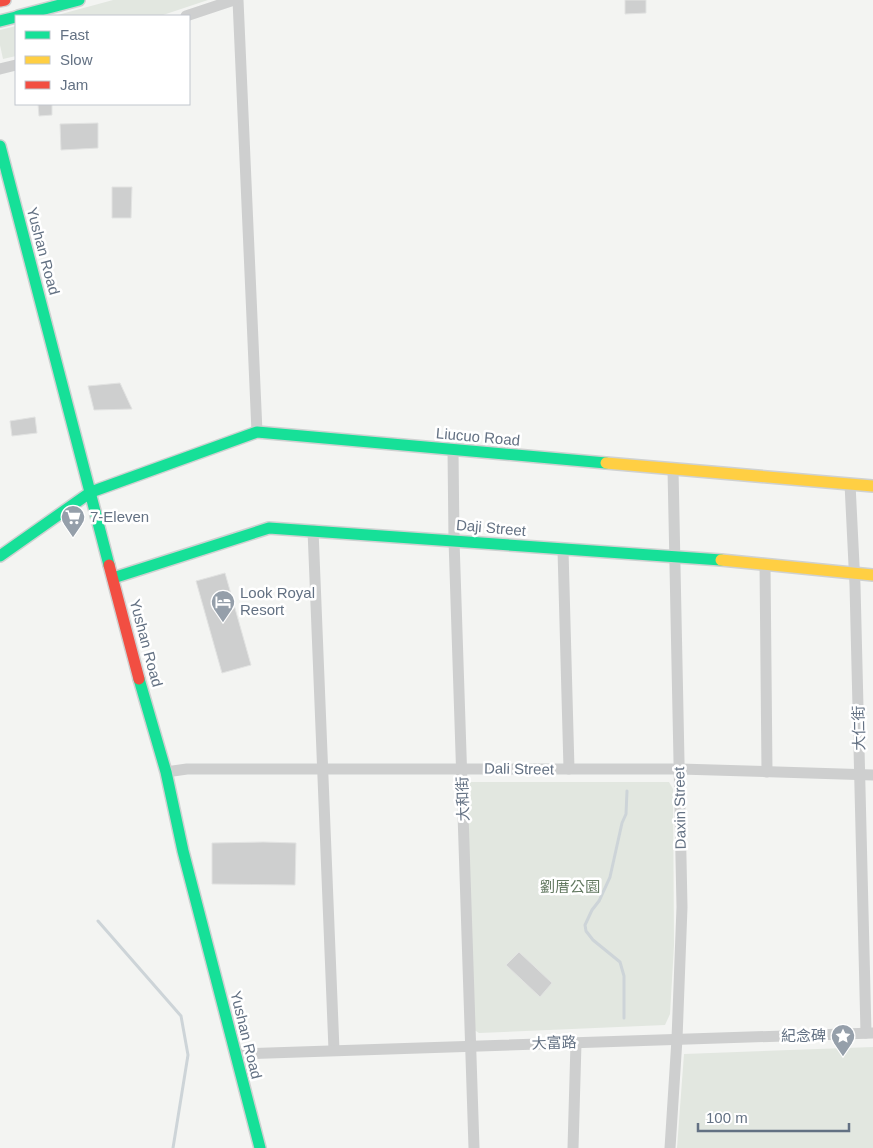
<svg xmlns="http://www.w3.org/2000/svg" width="873" height="1148" font-family="Arial,'Noto Sans TC',sans-serif">
<style>
.green{fill:#e2e7e0}
.lines{fill:none;stroke-linecap:round;stroke-linejoin:round}
.stream{stroke:#cdd4d8;stroke-width:3}
.building{fill:#cecfcf;stroke:#e2e3e2}
.fast-casing{stroke:#cfd1d1;stroke-width:14}
.slow-casing{stroke:#cfd1d1;stroke-width:14}
.jam-casing{stroke:#cfd1d1;stroke-width:14}
.street{stroke:#cecfcf;stroke-width:11}
.fast{stroke:#16e098;stroke-width:11}
.slow{stroke:#ffcf43;stroke-width:11}
.jam{stroke:#f24e42;stroke-width:11}
.labels{text-anchor:middle;stroke-width:5;stroke-linejoin:round;paint-order:stroke}
.street-label{font-size:15px;fill:#637183;stroke:#fff}
.poi-label{font-size:15px;fill:#637183;stroke:#fff;text-anchor:start}
.park-label{font-size:15px;fill:#647a62;stroke:#fff}
</style>
<rect width="100%" height="100%" fill="#f3f4f2"/>
<!-- green -->
<g class="green">
<path d="M113 0H208L160 16H54Z"/>
<path d="M16 26V56L3 59 0 45V30Z"/>
<path d="M470 782H669L673 789 674 945 670 1014 665 1025 479 1033 471 1028 464 790Z"/>
<path d="M873 1047V1148H677L684 1054Z"/>
</g>
<g class="lines">
<!-- stream -->
<g class="stream">
<path d="M98 921 181 1016 188 1055 173 1148"/>
<path d="M624 1018V976L620 962 593 940 586 931 585 925 592 910 599 901 610 877 622 823 626 814 627 791"/>
</g>
</g>
<!-- building -->
<g class="building">
<path d="M625 0H646V13L625 14Z"/>
<path d="M38 104H52V115L39 116Z"/>
<path d="M98 123V148L61 150 60 124Z"/>
<path d="M112 187H132L131 218H112Z"/>
<path d="M120 383 132 409 94 410 88 386Z"/>
<path d="M35 417 37 433 12 436 10 421Z"/>
<path d="M225 573 251 665 222 673 196 581Z"/>
<path d="M263 842 296 843 295 885 212 884V843Z"/>
<path d="M519 952 552 983 540 997 506 965Z"/>
</g>
<g class="lines">
<!-- fast casing -->
<g class="fast-casing">
<g id="fast">
<path d="M18 16 79 0"/>
<path d="M0 21 16 17"/>
<path d="M0 146 109 565"/>
<path d="M0 556 91 492 257 432 606 463"/>
<path d="M113 578 269 528 721 560"/>
<path d="M139 679 166 772 183 851 260 1148"/>
</g>
</g>
<!-- slow casing -->
<g class="slow-casing">
<g id="slow">
<path d="M606 463 873 486"/>
<path d="M721 560 873 575"/>
</g>
</g>
<!-- jam casing -->
<g class="jam-casing">
<g id="jam">
<path d="M0 1 5 0"/>
<path d="M109 565 139 679"/>
</g>
</g>
<!-- street -->
<g class="street">
<path d="M238 0 257 432"/>
<path d="M186 16 234 0"/>
<path d="M0 69 16 65"/>
<path d="M453 450 454 540 474 1148"/>
<path d="M850 484 855 585 866 1033"/>
<path d="M313 530 334 1050"/>
<path d="M563 550 569 769"/>
<path d="M765 564 767 772"/>
<path d="M166 772 187 769H680L873 775"/>
<path d="M236 1054 873 1033"/>
<path d="M573 1148 576 1043"/>
<path d="M670 1148 677 1039 682 907 673 469"/>
</g>
<!-- fast -->
<use href="#fast" class="fast"/>
<!-- slow -->
<use href="#slow" class="slow"/>
<!-- jam -->
<use href="#jam" class="jam"/>
</g>
<!-- icons -->
<defs>
<g id="supermarket-pin" transform="scale(1.25)"><path d="M0 17L-7.5 6A9.5 9.5 0 1 1 7.5 6Z" fill="#959faa" stroke="#fff"/><path d="M-6-5.5h2.5l.6 2H6L4.5 2H-2.5L-4.4-4H-6ZM-1.5 3.2a1.3 1.3 0 1 0 .1 0ZM3 3.2a1.3 1.3 0 1 0 .1 0Z" fill="#fff"/></g>
<g id="hotel-pin" transform="scale(1.25)"><path d="M0 17L-7.5 6A9.5 9.5 0 1 1 7.5 6Z" fill="#959faa" stroke="#fff"/><path d="M-6-4.5h1.5V1H6V5H4.5V3h-9V5H-6ZM-4 0a1.8 1.8 0 1 1 3.6 0ZM.5 0V-2.5h3Q6-2.5 6 0Z" fill="#fff"/></g>
<g id="sight-pin" transform="scale(1.25)"><path d="M0 17L-7.5 6A9.5 9.5 0 1 1 7.5 6Z" fill="#959faa" stroke="#fff"/><path d="M0-6L1.8-2.2L6-1.7L2.9 1.2L3.7 5.4L0 3.3L-3.7 5.4L-2.9 1.2L-6-1.7L-1.8-2.2Z" fill="#fff"/></g>
</defs>
<g fill-rule="evenodd">
<use href="#supermarket-pin" x="73" y="517"/>
<use href="#hotel-pin" x="223" y="602"/>
<use href="#sight-pin" x="843" y="1036"/>
</g>
<g class="labels">
<!-- street labels -->
<g class="street-label">
<text transform="translate(43 251) rotate(75)" y="5">Yushan Road</text>
<text transform="translate(478 437) rotate(5)" y="5">Liucuo Road</text>
<text transform="translate(491 528) rotate(5)" y="5">Daji Street</text>
<text transform="translate(146 643) rotate(75)" y="5">Yushan Road</text>
<text transform="translate(859 728) rotate(-91)" y="5">大仁街</text>
<text transform="translate(519 769) rotate(1)" y="5">Dali Street</text>
<text transform="translate(463 799) rotate(-92)" y="5">大和街</text>
<text transform="translate(680 808) rotate(-91)" y="5">Daxin Street</text>
<text transform="translate(246 1035) rotate(76)" y="5">Yushan Road</text>
<text transform="translate(554 1043) rotate(-2)" y="5">大富路</text>
</g>
<!-- poi labels -->
<g class="poi-label">
<text x="90" y="522">7-Eleven</text>
<text x="240" y="598">Look Royal<tspan x="240" dy="17">Resort</tspan></text>
<text x="826" y="1041" text-anchor="end">紀念碑</text>
</g>
<!-- park labels -->
<g class="park-label">
<text x="570" y="892">劉厝公園</text>
</g>
</g>
<!-- legend -->
<rect x="15" y="15" width="175" height="90" fill="#ffffff" stroke="#c1c6cd"/>
<rect x="25" y="31" width="25" height="8" fill="#16e098" stroke="#c1c6cd"/>
<text x="60" y="40" font-size="15" fill="#637183">Fast</text>
<rect x="25" y="56" width="25" height="8" fill="#ffcf43" stroke="#c1c6cd"/>
<text x="60" y="65" font-size="15" fill="#637183">Slow</text>
<rect x="25" y="81" width="25" height="8" fill="#f24e42" stroke="#c1c6cd"/>
<text x="60" y="90" font-size="15" fill="#637183">Jam</text>
<!-- scale -->
<path d="M698 1123v8h151v-8" fill="none" stroke="#637183" stroke-width="2.5"/>
<text x="706" y="1123" font-size="15" fill="#637183" stroke="#ffffff" stroke-width="4" paint-order="stroke">100 m</text>
</svg>
